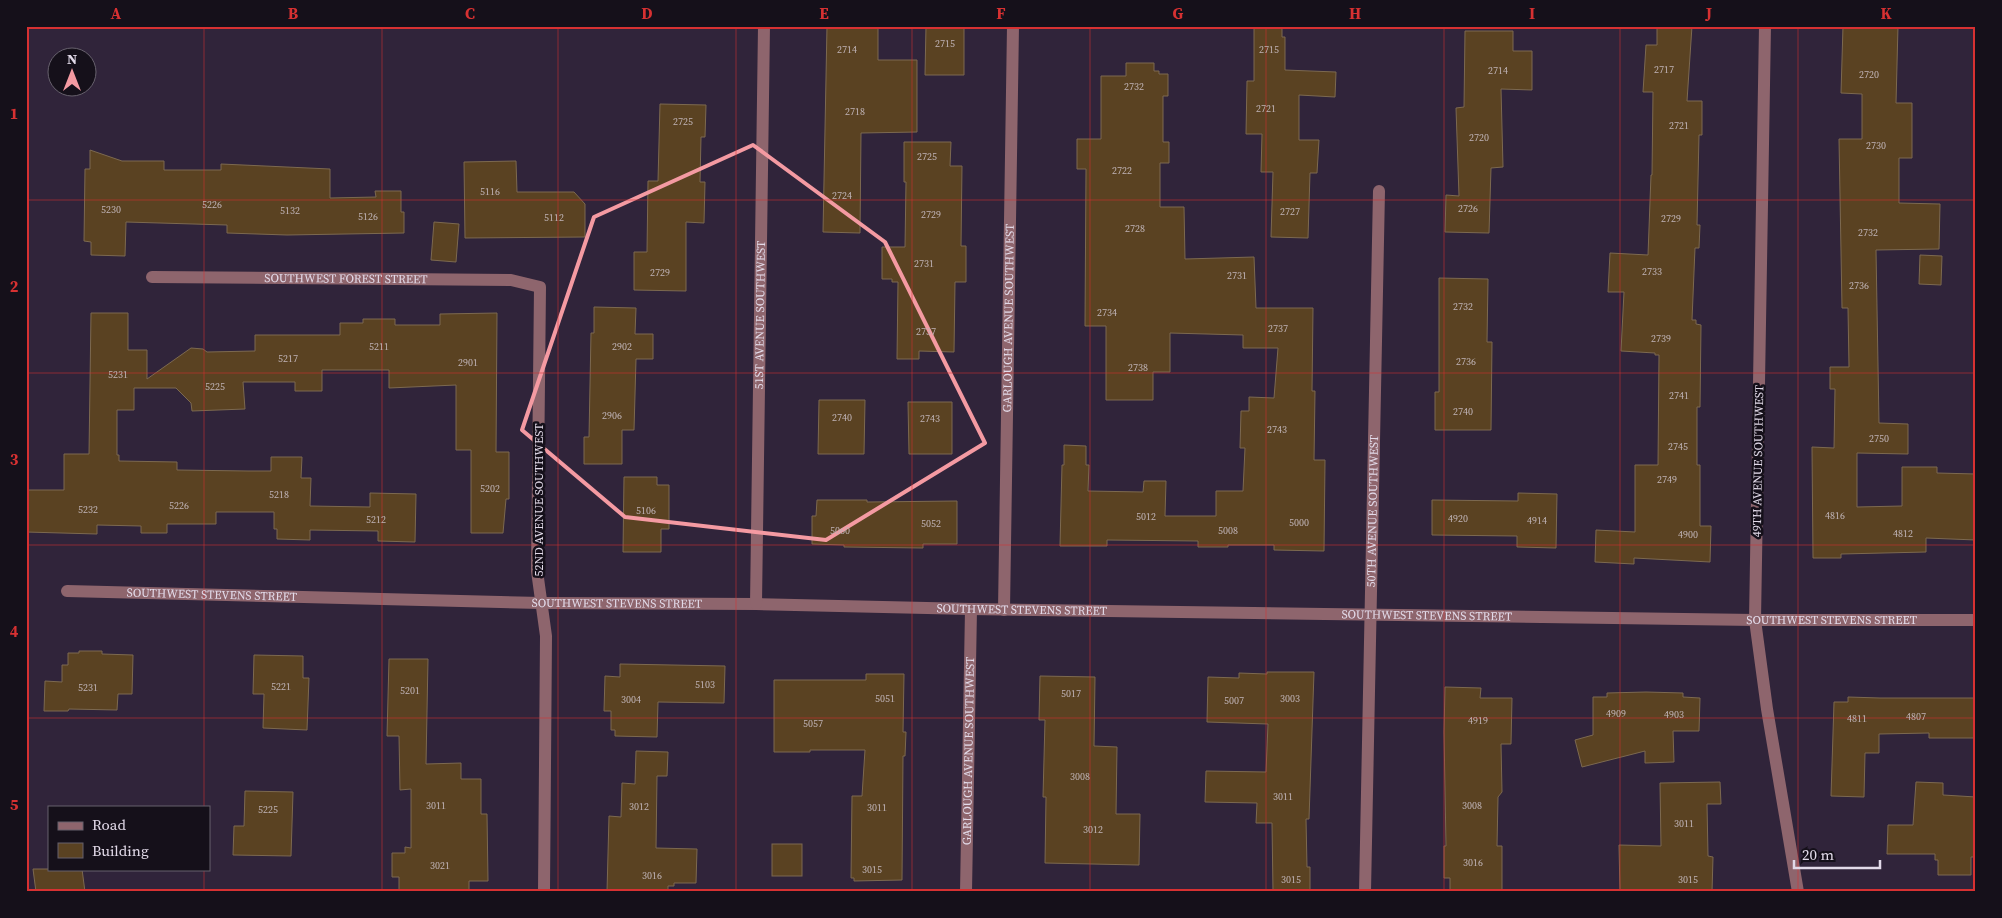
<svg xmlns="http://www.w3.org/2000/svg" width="2002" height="918" font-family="'Source Serif 4',serif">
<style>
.building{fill:#5a4222;stroke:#7c6950}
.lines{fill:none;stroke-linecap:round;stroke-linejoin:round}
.minor{stroke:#8e656d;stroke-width:12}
.marked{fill:none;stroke:#f49aa2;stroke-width:4;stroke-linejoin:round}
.grid{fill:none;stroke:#d73132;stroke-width:1;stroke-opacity:0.55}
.labels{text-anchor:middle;stroke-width:5;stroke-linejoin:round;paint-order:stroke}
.number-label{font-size:10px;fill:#c0b4b7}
.street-label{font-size:12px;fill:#e2dae9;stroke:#15101a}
.neatline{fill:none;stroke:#d73132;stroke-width:2}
.grid-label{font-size:16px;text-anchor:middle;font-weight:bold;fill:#d73132}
</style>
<rect width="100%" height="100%" fill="#30243a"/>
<!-- building -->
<g class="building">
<path d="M827 26H878V60H917V132L861 133 860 233 823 232Z"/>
<path d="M926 26H964V75H925Z"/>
<path d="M1254 26H1282V37H1285V70L1336 72 1335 97 1299 95V140H1319L1317 173H1310L1308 238 1271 237 1273 172H1261L1262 134H1246L1247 81H1254Z"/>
<path d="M1657 26H1692L1687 101H1702V135H1699L1697 225H1700L1699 248H1695L1692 320H1696V324L1701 325 1700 407H1697V465H1700V526H1711L1710 562 1634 558V564L1595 562 1596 530 1635 532V465H1658L1659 355H1655V353L1621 351 1624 292H1608L1610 253 1648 255 1651 175H1652L1653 92H1643L1646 45H1657Z"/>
<path d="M1843 26H1898L1896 103H1912V158H1899V203L1940 204 1939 249 1876 250 1879 423 1908 424V454L1857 453V507L1902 506V467H1937V473L1976 474V540L1926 538V552L1841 554V558H1813L1812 447 1834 448 1835 389H1830V367H1849L1848 308H1842L1839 139H1862V94L1841 93Z"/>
<path d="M1465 31H1513V51H1532V90L1501 89 1503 167 1491 168 1489 233 1445 232 1446 195 1459 196 1456 108 1464 107Z"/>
<path d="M1126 63H1154V71H1159V74H1168V96H1163V142H1169V163H1160V207H1184L1185 259 1254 257 1256 308H1313L1312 391H1315L1314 460H1325L1324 551 1274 550V545H1228V547H1198V541L1107 540V546H1060L1062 465H1064V445L1086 446V465H1089L1088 491 1143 492 1144 481H1166L1165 516H1216V491H1243L1245 448H1240L1241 411H1249V397L1274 398 1278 348H1243V335L1170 333V372H1153V400H1106V326H1085L1086 169H1077V139H1101V76H1126Z"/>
<path d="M660 104 706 105 705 137H701L700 182H705L704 223 686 222V291L634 290V252H647L648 181H658Z"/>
<path d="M904 142H951L950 166H962L961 246H966V282H955L954 352 919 351V359H897L898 282H892V279H882V247H905L906 182H904Z"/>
<path d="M90 150 122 161H164V170H221V164L330 169V198L376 197 375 191H401V212H404V233L287 235 227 233V225L126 222 125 256 91 255V242L84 241 85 169H90Z"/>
<path d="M516 161 517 192H574L585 204V237L465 238 464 162Z"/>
<path d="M434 222 459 224 456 262 431 260Z"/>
<path d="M1920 255 1942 256 1941 285 1919 284Z"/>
<path d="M1439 278 1488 279 1487 342H1492L1491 430H1435V392H1439Z"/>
<path d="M594 307 636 308 635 334H653V359H636L634 430H622V464H584V437H589L591 333H594Z"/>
<path d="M91 313H128V350H147V379L191 348 203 349 207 352 255 351V335H340V323H363V319H395V325H440V314L497 313 496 452H509V499H506L503 533H471V450H456V385L389 388V370H322V391H295V382H243L245 409 192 411 191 403 176 388H134V410H117V455H119V461L177 462V470L248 471H271V457H302L301 478H311L310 506 370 507V493L416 494 415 542 378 541V531L310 530V540L277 539V529H274V512H216V524H167V533H141V526L97 525V534L26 532V490H64V454H89Z"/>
<path d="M819 400H865L864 454H818Z"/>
<path d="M908 402H952V454H909Z"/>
<path d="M624 477H657V485H669V529H661V552H623Z"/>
<path d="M1518 493 1557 494 1556 548 1517 547V536L1432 535V500L1518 501Z"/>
<path d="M817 500H867V502L957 501V544H923V548L844 547V545L812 544V516H816Z"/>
<path d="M79 651H102V654L133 655 132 694H118L117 710 69 709 68 711H44L45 681 62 682V665H68V653H79Z"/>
<path d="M254 655 303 656V678H309L307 730 263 728 264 694H253Z"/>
<path d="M389 659H428L426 764 461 763V779H481V814H487L488 881H469V892H399V877H392V853H405V847L411 848V789L400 790 399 736H387Z"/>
<path d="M620 664 725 666 724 703 658 702 657 737 615 736V730H611V711H604L605 676 620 677Z"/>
<path d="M1267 672H1314L1309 819H1306L1307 867H1310V892H1273L1272 823H1256L1257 803 1205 802 1206 771 1266 772 1268 724 1207 722 1208 677 1239 678V673L1267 674Z"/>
<path d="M866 674H904L903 732H906L905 756H903L902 880 854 881V878H851L852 796H862L865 750H810V752H774V680H866Z"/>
<path d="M1040 676 1095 677 1094 746 1117 747 1116 814H1140L1139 865 1045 863 1046 797H1043L1045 720H1039Z"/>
<path d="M1445 687 1481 688 1480 698H1512L1511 744H1501L1502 792 1498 797 1497 846H1502V892H1450V878H1444V846H1446L1444 732Z"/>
<path d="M1646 692 1683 693V697L1700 698 1699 731H1673L1674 762 1645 763V751L1582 767 1575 740 1593 735V697H1607V693Z"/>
<path d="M1848 697 1880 698H1976V738H1929V733L1879 734V753H1865L1864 797 1831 796 1834 702H1848Z"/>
<path d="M636 751 668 752 667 776H657L656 848 697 849 696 883H674V886H668V892H607L609 816 621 817 622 783 635 784Z"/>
<path d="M1720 782 1721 804H1707L1708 856 1713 857 1712 892H1620L1619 845 1661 846 1660 783Z"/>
<path d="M1916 782 1943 783V795L1976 797 1975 857H1971V875H1938V860H1935V854H1887L1888 825H1913Z"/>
<path d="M245 791 293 792 291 856 233 855 234 826H244Z"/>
<rect x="772" y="844" width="30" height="32"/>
<path d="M33 869H82L85 892H36Z"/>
</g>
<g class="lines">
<!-- minor -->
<g class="minor">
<path d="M1765 26 1755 620 1767 709 1798 892"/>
<path id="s1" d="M152 277 511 280 540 287 537 571 546 636 544 892"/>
<path id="s2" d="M67 591 541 603 756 604 971 609 1755 620H1976"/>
<path id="s3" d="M756 604 764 26"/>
<path id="s4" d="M1004 610 1013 26"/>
<path id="s5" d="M966 892 971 609"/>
<path id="s6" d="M1365 892 1379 191"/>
</g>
</g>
<!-- marked area -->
<path class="marked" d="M753 145 885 242 985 443 826 540 625 517 522 430 594 217Z"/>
<!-- grid -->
<path class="grid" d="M204 26V807M382 26V892M558 26V892M736 26V892M912 26V892M1090 26V892M1266 26V892M1444 26V892M1620 26V892M1798 26V892M26 200H1976M26 373H1976M26 545H1976M26 718H1976M204 869V892"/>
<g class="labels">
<!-- number labels -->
<g class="number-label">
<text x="945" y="47">2715</text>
<text x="847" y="53">2714</text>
<text x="1269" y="53">2715</text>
<text x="1664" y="73">2717</text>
<text x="1498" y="74">2714</text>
<text x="1869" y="78">2720</text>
<text x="1134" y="90">2732</text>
<text x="1266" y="112">2721</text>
<text x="855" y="115">2718</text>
<text x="683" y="125">2725</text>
<text x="1679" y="129">2721</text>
<text x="1479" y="141">2720</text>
<text x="1876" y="149">2730</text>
<text x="927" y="160">2725</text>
<text x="1122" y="174">2722</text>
<text x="490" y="195">5116</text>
<text x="842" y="199">2724</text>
<text x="212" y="208">5226</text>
<text x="1468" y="212">2726</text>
<text x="111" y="213">5230</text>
<text x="290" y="214">5132</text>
<text x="1290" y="215">2727</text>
<text x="931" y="218">2729</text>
<text x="368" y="220">5126</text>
<text x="554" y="221">5112</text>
<text x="1671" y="222">2729</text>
<text x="1135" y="232">2728</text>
<text x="1868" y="236">2732</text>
<text x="924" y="267">2731</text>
<text x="1652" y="275">2733</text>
<text x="660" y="276">2729</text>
<text x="1237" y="279">2731</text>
<text x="1859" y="289">2736</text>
<text x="1463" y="310">2732</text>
<text x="1107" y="316">2734</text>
<text x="1278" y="332">2737</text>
<text x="926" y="335">2737</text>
<text x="1661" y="342">2739</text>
<text x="379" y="350">5211</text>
<text x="622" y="350">2902</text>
<text x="288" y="362">5217</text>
<text x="1466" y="365">2736</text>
<text x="468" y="366">2901</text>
<text x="1138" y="371">2738</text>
<text x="118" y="378">5231</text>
<text x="215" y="390">5225</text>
<text x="1679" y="399">2741</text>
<text x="1463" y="415">2740</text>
<text x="612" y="419">2906</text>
<text x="842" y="421">2740</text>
<text x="930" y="422">2743</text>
<text x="1277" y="433">2743</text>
<text x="1879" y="442">2750</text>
<text x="1678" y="450">2745</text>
<text x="1667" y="483">2749</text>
<text x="490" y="492">5202</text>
<text x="279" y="498">5218</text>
<text x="179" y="509">5226</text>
<text x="88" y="513">5232</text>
<text x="646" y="514">5106</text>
<text x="1835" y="519">4816</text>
<text x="1146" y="520">5012</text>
<text x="1458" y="522">4920</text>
<text x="376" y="523">5212</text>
<text x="1537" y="524">4914</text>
<text x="1299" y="526">5000</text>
<text x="931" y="527">5052</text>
<text x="840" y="534">5060</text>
<text x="1228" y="534">5008</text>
<text x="1903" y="537">4812</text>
<text x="1688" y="538">4900</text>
<text x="705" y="688">5103</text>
<text x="281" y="690">5221</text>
<text x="88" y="691">5231</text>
<text x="410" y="694">5201</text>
<text x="1071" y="697">5017</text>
<text x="885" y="702">5051</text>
<text x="1290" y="702">3003</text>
<text x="631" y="703">3004</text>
<text x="1234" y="704">5007</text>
<text x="1616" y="717">4909</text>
<text x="1674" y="718">4903</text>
<text x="1916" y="720">4807</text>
<text x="1857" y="722">4811</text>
<text x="1478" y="724">4919</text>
<text x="813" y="727">5057</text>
<text x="1080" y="780">3008</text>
<text x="1283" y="800">3011</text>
<text x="436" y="809">3011</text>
<text x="1472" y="809">3008</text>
<text x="639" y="810">3012</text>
<text x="877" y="811">3011</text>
<text x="268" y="813">5225</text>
<text x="1684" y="827">3011</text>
<text x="1093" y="833">3012</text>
<text x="1473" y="866">3016</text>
<text x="440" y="869">3021</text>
<text x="872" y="873">3015</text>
<text x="652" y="879">3016</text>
<text x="1291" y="883">3015</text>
<text x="1688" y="883">3015</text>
</g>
<!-- street labels -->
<g class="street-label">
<text dy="4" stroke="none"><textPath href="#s1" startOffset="194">SOUTHWEST FOREST STREET</textPath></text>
<text dy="4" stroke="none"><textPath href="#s3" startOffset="289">51ST AVENUE SOUTHWEST</textPath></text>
<text dy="4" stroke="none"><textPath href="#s4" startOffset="292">GARLOUGH AVENUE SOUTHWEST</textPath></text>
<text transform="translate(1758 461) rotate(-89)" y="4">49TH AVENUE SOUTHWEST</text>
<text transform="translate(539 500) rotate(-90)" y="4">52ND AVENUE SOUTHWEST</text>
<text dy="4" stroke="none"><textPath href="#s6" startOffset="381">50TH AVENUE SOUTHWEST</textPath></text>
<text dy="4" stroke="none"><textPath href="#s2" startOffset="145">SOUTHWEST STEVENS STREET</textPath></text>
<text dy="4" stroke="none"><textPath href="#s2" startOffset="550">SOUTHWEST STEVENS STREET</textPath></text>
<text dy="4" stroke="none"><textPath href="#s2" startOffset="955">SOUTHWEST STEVENS STREET</textPath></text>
<text dy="4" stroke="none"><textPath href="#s2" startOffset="1360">SOUTHWEST STEVENS STREET</textPath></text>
<text dy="4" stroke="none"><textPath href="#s2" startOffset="1765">SOUTHWEST STEVENS STREET</textPath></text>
<text dy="4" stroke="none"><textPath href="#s5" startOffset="141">GARLOUGH AVENUE SOUTHWEST</textPath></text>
</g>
</g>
<!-- border -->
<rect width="2002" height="918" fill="none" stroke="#15101a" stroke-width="55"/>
<!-- legend -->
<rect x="48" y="806" width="162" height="65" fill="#15101a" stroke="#67616d"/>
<rect x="58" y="822" width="25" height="8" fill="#8e656d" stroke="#67616d"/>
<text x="92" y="830" font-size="15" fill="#e2dae9">Road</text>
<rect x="58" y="843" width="25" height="15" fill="#5a4222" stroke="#67616d"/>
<text x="92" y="856" font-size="15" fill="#e2dae9">Building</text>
<!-- north arrow -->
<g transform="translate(72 72)"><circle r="24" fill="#15101a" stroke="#67616d"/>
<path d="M0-4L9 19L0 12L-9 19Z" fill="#f49aa2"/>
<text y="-8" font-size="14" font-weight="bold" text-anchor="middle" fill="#e2dae9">N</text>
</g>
<!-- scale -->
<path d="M1794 860v8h86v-8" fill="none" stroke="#e2dae9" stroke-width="2.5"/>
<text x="1802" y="860" font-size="15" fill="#e2dae9" stroke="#15101a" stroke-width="4" paint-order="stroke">20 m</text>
<rect x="28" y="28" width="1946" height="862" class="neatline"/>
<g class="grid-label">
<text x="116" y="19">A</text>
<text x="293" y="19">B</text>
<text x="470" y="19">C</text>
<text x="647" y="19">D</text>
<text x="824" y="19">E</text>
<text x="1001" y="19">F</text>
<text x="1178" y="19">G</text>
<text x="1355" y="19">H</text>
<text x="1532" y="19">I</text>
<text x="1709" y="19">J</text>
<text x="1886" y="19">K</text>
<text x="14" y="119">1</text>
<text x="14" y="292">2</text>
<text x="14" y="465">3</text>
<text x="14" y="637">4</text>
<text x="14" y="810">5</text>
</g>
</svg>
